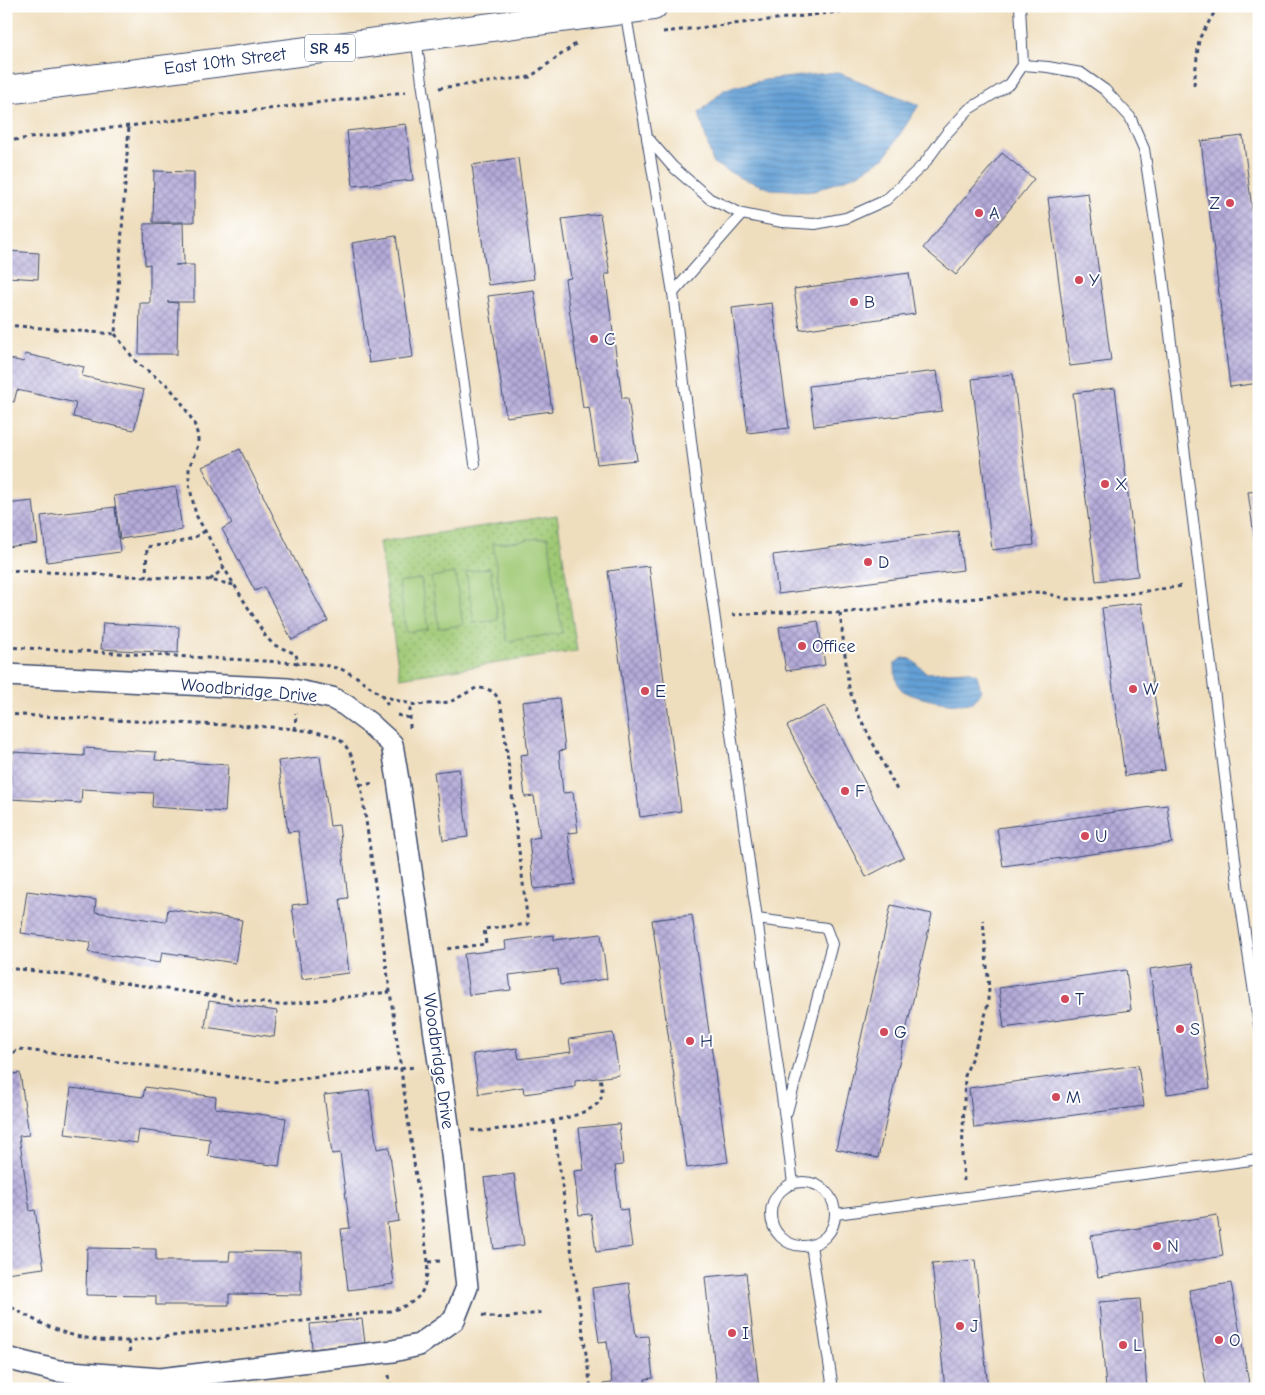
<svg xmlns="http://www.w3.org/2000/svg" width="1265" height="1395" font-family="'Comic Neue',sans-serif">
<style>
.park{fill:url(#park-dots);stroke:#5d7c6a}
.pitch{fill:#9fc975;stroke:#5d7c6a}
.water{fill:url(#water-rules);stroke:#40689a}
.building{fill:url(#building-cross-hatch)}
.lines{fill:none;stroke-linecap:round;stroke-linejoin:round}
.lane-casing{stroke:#3b496c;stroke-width:12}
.street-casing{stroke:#3b496c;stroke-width:24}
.primary-casing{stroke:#3b496c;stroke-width:30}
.path{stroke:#3b496c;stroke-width:3;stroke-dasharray:4 4;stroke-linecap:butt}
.lane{stroke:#fff;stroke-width:10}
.street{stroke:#fff;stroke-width:21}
.primary{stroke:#fff;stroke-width:28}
.poi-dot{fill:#d1495b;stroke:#fff;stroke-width:2}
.labels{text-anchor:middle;stroke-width:4;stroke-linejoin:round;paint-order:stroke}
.shield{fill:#fff;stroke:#5f6d8e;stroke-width:1}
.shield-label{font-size:16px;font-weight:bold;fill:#1b2f5e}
.street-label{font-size:18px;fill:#1b2f5e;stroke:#fff}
.poi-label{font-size:18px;fill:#1b2f5e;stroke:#fff;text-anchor:start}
</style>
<defs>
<pattern id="park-dots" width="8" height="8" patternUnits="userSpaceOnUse" patternTransform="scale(1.25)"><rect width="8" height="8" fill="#9fc975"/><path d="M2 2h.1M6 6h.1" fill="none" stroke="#81a463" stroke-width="1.8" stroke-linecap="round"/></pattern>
<pattern id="water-rules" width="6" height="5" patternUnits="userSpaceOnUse" patternTransform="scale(1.25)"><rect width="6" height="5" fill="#64a0d5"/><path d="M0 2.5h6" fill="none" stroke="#5283b0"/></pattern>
<pattern id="building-cross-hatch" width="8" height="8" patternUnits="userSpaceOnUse" patternTransform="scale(1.25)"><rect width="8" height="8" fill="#b5abd9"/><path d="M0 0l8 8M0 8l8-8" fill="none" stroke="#928cb3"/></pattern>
</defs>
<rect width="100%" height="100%" fill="#fff"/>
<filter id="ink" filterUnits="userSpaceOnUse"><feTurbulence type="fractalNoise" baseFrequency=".02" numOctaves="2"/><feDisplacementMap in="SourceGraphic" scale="10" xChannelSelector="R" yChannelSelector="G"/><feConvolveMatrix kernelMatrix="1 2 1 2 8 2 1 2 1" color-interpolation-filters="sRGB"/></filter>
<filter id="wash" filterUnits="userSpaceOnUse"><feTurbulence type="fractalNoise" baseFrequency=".0096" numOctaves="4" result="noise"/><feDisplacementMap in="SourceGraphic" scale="20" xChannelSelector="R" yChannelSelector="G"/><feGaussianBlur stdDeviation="1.12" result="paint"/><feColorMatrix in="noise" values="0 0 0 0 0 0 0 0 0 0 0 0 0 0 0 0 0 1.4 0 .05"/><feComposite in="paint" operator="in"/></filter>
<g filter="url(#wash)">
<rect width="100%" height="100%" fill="#efdebd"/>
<!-- park -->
<path class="park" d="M557 515 577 651 400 678 379 542Z"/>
<!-- pitch -->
<g class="pitch">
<path d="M548 537 562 633 507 641 493 544Z"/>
<path d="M490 568 498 620 474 623 466 572Z"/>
<path d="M455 573 463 625 439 628 431 577Z"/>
<path d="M421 579 428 629 406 632 399 582Z"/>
</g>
<!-- water -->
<g class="water">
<path d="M837 72 919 105 885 157 858 174 814 191 771 189 741 178 713 163 699 113 725 89 765 80Z"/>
<path d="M903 658 911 659 927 673 968 671 977 675 981 690C979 695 977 699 972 702 961 708 910 698 901 689 895 681 895 672 895 663Z"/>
</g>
<g id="blocks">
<!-- building -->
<g class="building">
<path d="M406 124 413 180 353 186 347 131Z"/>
<path d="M1243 136 1259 266V383L1230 387 1201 141Z"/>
<path d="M1002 153 1034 179 956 275 923 248Z"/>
<path d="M518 158 534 279 488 285 472 165Z"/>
<path d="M154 171 194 172V222H153Z"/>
<path d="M1088 193 1111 361 1070 366 1048 198Z"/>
<path d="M600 214 610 274H605L622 398H628L637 460 597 464 589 407 583 408 565 279 571 278 562 219Z"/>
<path d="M183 223 184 264 175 265H194V302H167L178 303 177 354H139L140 303H150V264L145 265 144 224Z"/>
<path d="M396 236 413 357 369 363 352 243Z"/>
<path d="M6 251 39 253 38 279 6 277Z"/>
<path d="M909 273 915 314 800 330 794 289Z"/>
<path d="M534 290 552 411 506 417 488 296Z"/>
<path d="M772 303 789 428 748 433 732 308Z"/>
<path d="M25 354 84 367 82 376 144 390 134 430 73 417 76 403 17 390 14 402 6 400V358L24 362Z"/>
<path d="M937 371 942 411 814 426 809 386Z"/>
<path d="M1013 374 1034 545 992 550 972 379Z"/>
<path d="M1115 388 1138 576 1096 581 1073 393Z"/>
<path d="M240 449 299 568 328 621 292 640 264 587 255 591 222 529 232 523 202 467Z"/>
<path d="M176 487 182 530 120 539 114 496Z"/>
<path d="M1259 491V565H1258L1248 492Z"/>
<path d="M33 501 38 543 6 547V504Z"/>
<path d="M115 507 120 552 47 562 41 516Z"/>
<path d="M958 531 963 570 778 594 773 555Z"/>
<path d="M649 566 681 811 640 817 608 571Z"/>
<path d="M1141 603 1165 770 1125 776 1102 608Z"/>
<path d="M818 621 825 665 786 671 779 627Z"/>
<path d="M103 623 179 627 178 653 101 649Z"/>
<path d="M559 698 565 750 559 751 563 793 573 792 578 832 568 833 575 884 534 889 529 839 540 837 534 796 525 797 520 755 528 754 522 702Z"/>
<path d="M825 706 904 857 866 877 787 726Z"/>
<path d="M84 748 156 752 155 760 228 765 225 812 152 807 153 793 82 789 81 803 10 799 12 752 84 756Z"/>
<path d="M320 756 330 826 339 825 348 898 340 899 349 973 302 979 292 905 308 903 298 831 288 832 278 761Z"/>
<path d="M459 769 468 837 443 840 434 772Z"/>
<path d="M1167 805 1172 843 1003 866 997 828Z"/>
<path d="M27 891 96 900 95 912 166 922 168 909 242 920 235 963 162 952 160 963 88 952 91 942 21 933Z"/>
<path d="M891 905 932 914 878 1158 836 1149Z"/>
<path d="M692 915 728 1162 687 1168 652 920Z"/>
<path d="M601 934 607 979 560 985 558 969 509 975 511 990 469 995 464 954 506 949 505 941 554 935V940Z"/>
<path d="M1193 963 1210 1088 1167 1094 1150 969Z"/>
<path d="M1126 970 1131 1010 1004 1028 999 988Z"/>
<path d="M209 1001 277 1011 274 1037 205 1027Z"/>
<path d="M613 1033 619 1075 575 1081V1087L524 1094 523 1087 479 1094 473 1054 517 1048 519 1059 571 1052 569 1039Z"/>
<path d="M1138 1065 1144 1106 974 1128 969 1088Z"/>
<path d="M20 1073 29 1135 19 1136 30 1211 35 1210 44 1268 6 1273V1075Z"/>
<path d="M145 1087 216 1097 215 1108 286 1118 279 1166 208 1156 210 1139 139 1130 137 1143 65 1134 71 1088 143 1097Z"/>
<path d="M369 1090 377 1149 389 1147 399 1221 387 1223 394 1284 348 1290 341 1229 350 1228 340 1153 332 1154 324 1095Z"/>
<path d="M619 1124 623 1165 615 1166 620 1210 627 1209 632 1247 596 1252 591 1214 579 1215 574 1171 584 1170 579 1128Z"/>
<path d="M514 1174 524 1245 494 1249 484 1178Z"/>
<path d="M1217 1215 1223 1256 1098 1277 1091 1236Z"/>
<path d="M87 1248 156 1249V1261H229L230 1251 301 1252V1295L229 1294V1305H156V1296L86 1295Z"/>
<path d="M975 1260 988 1389H945L932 1264Z"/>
<path d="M746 1273 759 1389H717L705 1277Z"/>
<path d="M629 1283 636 1337 648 1336 653 1378 645 1379 646 1389H603V1384L612 1383 607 1341 599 1342 592 1288Z"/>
<path d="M1231 1283 1250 1389H1207L1189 1290Z"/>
<path d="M1140 1299 1147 1389H1106L1099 1302Z"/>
<path d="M362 1319 365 1343 312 1349 310 1324Z"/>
</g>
</g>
</g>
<g filter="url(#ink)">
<use href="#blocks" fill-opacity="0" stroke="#3b496c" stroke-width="1"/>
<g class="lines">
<!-- lane casing -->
<g class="lane-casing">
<g id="lane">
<path d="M625 10 647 137 672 166 710 199 742 214 782 222 815 224 846 218 886 200 924 164 946 134 969 109 1010 84 1023 65 1020 6"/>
<path d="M416 38 475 464"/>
<path d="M1023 65 1048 67 1081 73 1105 90 1130 117 1144 149 1161 262 1240 899 1259 1026"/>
<path d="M647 138 673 293"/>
<path d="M742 214 673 293 699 506 785 1118 793 1184"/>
<path d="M757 919 826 928 832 944 787 1112"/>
<circle cx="803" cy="1214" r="32"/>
<path d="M836 1214 1259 1159"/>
<path d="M811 1245 833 1389"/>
</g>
</g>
<!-- street casing -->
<g class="street-casing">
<path id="street" d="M6 675 288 689 332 698 345 705 369 723 392 744 398 780 451 1145 467 1287 454 1320 419 1345 393 1351 160 1379 58 1371 6 1358"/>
</g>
<!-- primary casing -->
<g class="primary-casing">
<path id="primary" d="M6 90 653 6"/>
</g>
<!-- path -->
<g class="path">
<path d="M663 32 891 6"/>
<path d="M1194 85 1199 39 1218 6"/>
<path d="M439 88 530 77 577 43"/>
<path d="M6 141 406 92"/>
<path d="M6 325 115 334 129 126"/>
<path d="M115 334 137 363 167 385 180 400 194 423 198 436V445L189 468V484L196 515 217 552 224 568 266 637 274 645 296 654 298 665"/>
<path d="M6 570 209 580 235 585"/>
<path d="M146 578 147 547C168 544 188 543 205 531"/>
<path d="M210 580 224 568"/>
<path d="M840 613 849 688 857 712 897 790"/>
<path d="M732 615 801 611 840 613 1022 593 1042 592 1066 599H1091L1183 586"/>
<path d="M6 647 319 664 341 669 357 677 381 695 399 701 416 705 450 702 476 688C495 688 498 695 502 712L528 924 484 929 486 944 446 949"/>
<path d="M381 695 389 707"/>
<path d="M6 714C70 718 133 721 197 724 224 725 322 726 340 740 354 752 358 775 362 792L428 1262C426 1293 421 1302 390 1311L128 1341C77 1342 50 1330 6 1304"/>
<path d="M397 715 409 718"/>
<path d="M410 728V704"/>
<path d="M295 730 296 713"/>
<path d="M360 785 375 783"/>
<path d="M6 969H20L53 973 279 1005 390 992"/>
<path d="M6 1057 19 1049 272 1082 416 1067"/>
<path d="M553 1121 591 1389"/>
<path d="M471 1130 483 1131C506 1128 589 1121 600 1100 604 1094 601 1084 600 1077"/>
<path d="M964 1181 962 1157 965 1076 980 1034 987 1009 989 989 983 920"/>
<path d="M428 1262 440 1261"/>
<path d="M482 1315C502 1321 523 1315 544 1312"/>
<path d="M128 1341 130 1352"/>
<path d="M389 1375 391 1389"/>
</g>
<!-- lane -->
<use href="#lane" class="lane"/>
<!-- street -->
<use href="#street" class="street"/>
<!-- primary -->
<use href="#primary" class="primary"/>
</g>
</g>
<!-- markers -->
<g class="poi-dot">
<circle cx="1230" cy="203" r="5"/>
<circle cx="979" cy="213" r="5"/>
<circle cx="1079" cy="280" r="5"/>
<circle cx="854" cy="302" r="5"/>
<circle cx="594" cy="339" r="5"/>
<circle cx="1105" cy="484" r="5"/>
<circle cx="868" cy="562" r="5"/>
<circle cx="802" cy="646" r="5"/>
<circle cx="1133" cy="689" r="5"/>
<circle cx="645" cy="691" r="5"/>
<circle cx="845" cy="791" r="5"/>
<circle cx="1085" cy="836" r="5"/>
<circle cx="1065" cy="999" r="5"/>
<circle cx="1180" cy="1029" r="5"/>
<circle cx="884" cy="1032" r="5"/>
<circle cx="690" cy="1041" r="5"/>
<circle cx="1056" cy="1097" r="5"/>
<circle cx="1157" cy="1246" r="5"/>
<circle cx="960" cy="1326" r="5"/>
<circle cx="732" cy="1333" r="5"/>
<circle cx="1219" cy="1340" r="5"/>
<circle cx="1123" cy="1345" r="5"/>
</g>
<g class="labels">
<!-- shield labels -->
<rect class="shield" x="305" y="34.5" width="50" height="27" rx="4"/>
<g class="shield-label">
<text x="330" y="54">SR 45</text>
</g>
<!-- street labels -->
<g class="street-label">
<text transform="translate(225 61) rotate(-7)" y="6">East 10th Street</text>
<text transform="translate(249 690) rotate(5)" y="6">Woodbridge Drive</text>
<text transform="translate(439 1061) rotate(82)" y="6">Woodbridge Drive</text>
</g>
<!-- poi labels -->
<g class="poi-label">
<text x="1220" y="209" text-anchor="end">Z</text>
<text x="989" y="219">A</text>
<text x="1089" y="286">Y</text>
<text x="864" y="308">B</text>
<text x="604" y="345">C</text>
<text x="1115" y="490">X</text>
<text x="878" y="568">D</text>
<text x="812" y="652">Office</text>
<text x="1143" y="695">W</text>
<text x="655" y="697">E</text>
<text x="855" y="797">F</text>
<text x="1095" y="842">U</text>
<text x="1075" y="1005">T</text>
<text x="1190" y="1035">S</text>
<text x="894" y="1038">G</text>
<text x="700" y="1047">H</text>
<text x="1066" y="1103">M</text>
<text x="1167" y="1252">N</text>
<text x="970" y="1332">J</text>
<text x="742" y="1339">I</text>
<text x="1229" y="1346">O</text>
<text x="1133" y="1351">L</text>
</g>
</g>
<!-- margin -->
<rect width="1265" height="1395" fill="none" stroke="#fff" stroke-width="25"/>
</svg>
